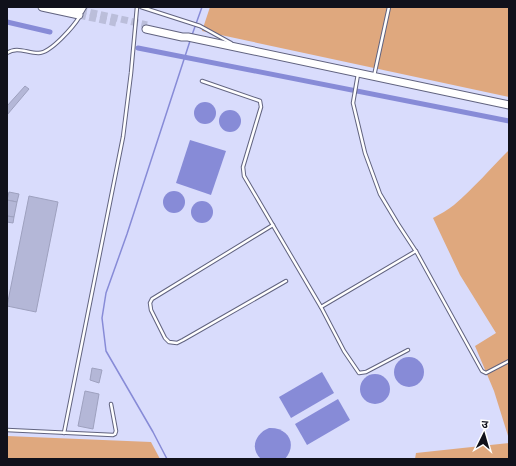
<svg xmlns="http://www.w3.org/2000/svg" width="516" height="466" font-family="Literata,'Noto Sans Devanagari',serif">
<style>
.green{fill:#dfa87e}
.water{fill:#878bd7}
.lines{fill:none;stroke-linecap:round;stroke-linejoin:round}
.stream{stroke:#878bd7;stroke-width:1.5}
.canal{stroke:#878bd7;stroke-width:5}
.building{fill:#b4b7d7;stroke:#9ea1bf}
.tertiary-tunnel{stroke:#bbbeda;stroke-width:7;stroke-dasharray:7 3.5;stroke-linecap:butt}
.service-casing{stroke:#61637f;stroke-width:4.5}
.tertiary-casing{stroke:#61637f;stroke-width:9}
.service{stroke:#fff;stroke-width:2.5}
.tertiary{stroke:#fff;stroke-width:7}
</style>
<rect width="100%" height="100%" fill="#d9dcfc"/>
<!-- green -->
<g class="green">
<path d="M210 7H509V97L202 31Z"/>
<path d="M509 150V439L494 391 475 346 496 333 460 275 433 218C440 214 448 210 454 205 474 188 491 168 509 150Z"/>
<path d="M7 436 151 442 160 459H7Z"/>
<path d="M509 443V459H415L416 453Z"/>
</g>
<!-- water -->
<g class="water">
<circle cx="205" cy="113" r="11"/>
<circle cx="230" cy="121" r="11"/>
<path d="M190 140 226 151 211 195 176 183Z"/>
<circle cx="174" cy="202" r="11"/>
<circle cx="202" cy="212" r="11"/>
<circle cx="409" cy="372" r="15"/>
<path d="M322 372 334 393 291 418 279 397Z"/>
<circle cx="375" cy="389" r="15"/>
<path d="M338 399 350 420 307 445 295 424Z"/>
<path d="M269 428C288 427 298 444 285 459H261C249 448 256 433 269 428Z"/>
</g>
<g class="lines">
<!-- stream -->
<g class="stream">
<path d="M192 35 202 7"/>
<path d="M167 459 153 432 106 351 102 318 106 293 127 234 190 41"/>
</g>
<!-- canal -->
<g class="canal">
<path d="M7 22 50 32"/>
<path d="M138 48 509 121"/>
</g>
</g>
<!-- building -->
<g class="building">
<path d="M25 86 29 89 7 115V106Z"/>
<path d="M9 192 19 194 17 202 7 200Z"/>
<path d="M29 196 58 202 36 312 7 306Z"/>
<path d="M7 200 17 202 14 217 7 216Z"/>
<path d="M7 216 14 217 13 223 7 222Z"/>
<path d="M92 368 102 370 99 383 90 380Z"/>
<path d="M85 391 99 394 93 429 78 426Z"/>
</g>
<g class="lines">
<!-- tertiary-tunnel -->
<g class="tertiary-tunnel">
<path d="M80 10 147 25"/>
<path d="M79 15 116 23"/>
</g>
<!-- service casing -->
<g class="service-casing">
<g id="service">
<path d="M141 7 200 26 231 43"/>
<path d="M82 12 85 7"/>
<path d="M7 53C17 46 27 53 38 53 50 54 74 26 80 16"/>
<path d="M358 74 353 103 365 153 380 194 398 224 417 253 482 371 486 373 509 361"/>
<path d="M374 76 389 7"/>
<path d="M202 81 260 101 261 107 243 167 244 176 321 307 416 251"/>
<path d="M273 225 152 299 150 303 151 310 165 338 169 342 177 343 183 340 286 281"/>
<path d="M321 307 344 351 359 373 366 372 408 350"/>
<path d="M7 430 113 435 115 434 116 431 111 404"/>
<path d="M64 433 123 137 131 73 137 7"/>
</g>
</g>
<!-- tertiary casing -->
<g class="tertiary-casing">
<g id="tertiary">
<path d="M42 7 79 15"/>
<path d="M65 7 80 10"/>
<path d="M146 29 182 37H188L509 105"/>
</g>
</g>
<!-- service -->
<use href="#service" class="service"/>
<!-- tertiary -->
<use href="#tertiary" class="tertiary"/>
</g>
<!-- border -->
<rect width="516" height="466" fill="none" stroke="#10111b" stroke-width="16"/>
<!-- north arrow -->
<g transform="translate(484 434) rotate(5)" stroke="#ffffff" stroke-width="3" paint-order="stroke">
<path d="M0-3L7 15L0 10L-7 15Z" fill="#10111b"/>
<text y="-6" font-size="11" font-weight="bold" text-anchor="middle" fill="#10111b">उ</text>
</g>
</svg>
